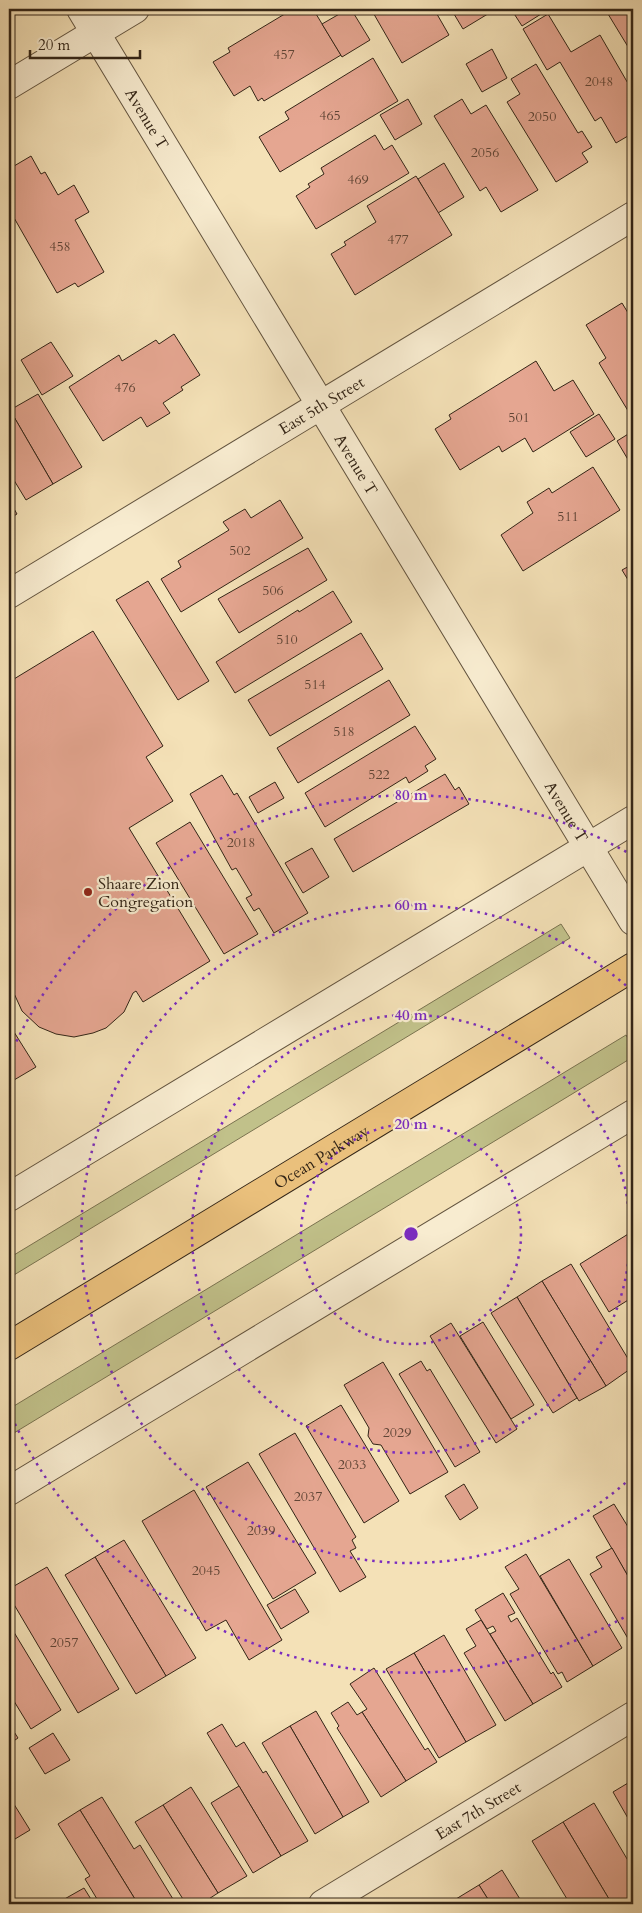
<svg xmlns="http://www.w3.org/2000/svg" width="642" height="1913" font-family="Cardo,serif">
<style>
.green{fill:#c1c18a;stroke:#7a7350}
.building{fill:#e5a691;stroke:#332517}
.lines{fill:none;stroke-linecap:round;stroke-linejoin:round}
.minor-casing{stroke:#63543f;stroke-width:30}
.primary-casing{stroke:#332517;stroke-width:30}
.minor{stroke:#f8ecd0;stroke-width:28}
.primary{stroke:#eac07c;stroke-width:28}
.ring{fill:none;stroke:#7b2cbf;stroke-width:2.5;stroke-dasharray:2.5 5}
.poi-dot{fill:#8f2418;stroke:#f8ecd0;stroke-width:2}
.labels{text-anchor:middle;stroke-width:4.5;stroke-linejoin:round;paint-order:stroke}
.number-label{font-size:14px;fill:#604536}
.street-label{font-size:16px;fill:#332517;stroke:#f8ecd0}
.poi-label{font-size:16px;fill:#332517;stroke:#f8ecd0;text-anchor:start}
.centre{fill:#7b2cbf;stroke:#f8ecd0;stroke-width:2.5}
.ring-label{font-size:15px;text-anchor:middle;font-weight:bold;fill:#7b2cbf;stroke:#f8ecd0;stroke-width:4.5;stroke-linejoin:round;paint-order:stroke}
</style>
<rect width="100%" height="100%" fill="#f4e1b7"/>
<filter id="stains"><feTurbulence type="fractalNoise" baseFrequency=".004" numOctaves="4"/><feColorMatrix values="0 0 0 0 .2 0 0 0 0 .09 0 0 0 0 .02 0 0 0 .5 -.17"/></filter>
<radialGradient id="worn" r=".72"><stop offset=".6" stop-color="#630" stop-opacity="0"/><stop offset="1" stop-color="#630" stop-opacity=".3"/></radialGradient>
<!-- green -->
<g class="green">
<path d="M561 924 570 938 9 1278V1258Z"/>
<path d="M626 1035 633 1047V1057L9 1436V1409Z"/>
</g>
<!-- building -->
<g class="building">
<path d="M293 9H313L341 55 264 101 262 98 258 101 250 86 234 96 213 62 230 52 228 48Z"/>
<path d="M348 9H351L370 40 342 57 322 24Z"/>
<path d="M371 9H434L449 35 402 63Z"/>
<path d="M451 9H496L463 29Z"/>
<path d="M511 9H549L522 26Z"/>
<path d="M605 9H633V55Z"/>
<path d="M548 14 571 52 600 35 633 92V133L616 143 601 117 595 121 560 62 547 70 523 29Z"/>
<path d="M492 49 507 78 482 92 466 64Z"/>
<path d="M373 58 398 101 280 172 259 137 289 119 285 112Z"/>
<path d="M536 64 578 133 582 131 592 147 582 153 588 162 556 182 507 102 520 94 511 79Z"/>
<path d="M408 99 422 124 395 140 380 115Z"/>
<path d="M462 99 471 114 486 105 538 190 501 212 486 187 480 191 434 116Z"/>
<path d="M375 135 384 150 392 145 409 173 316 229 296 196 310 187 308 184 324 174 321 168Z"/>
<path d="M31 156 41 174 45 172 58 195 74 185 89 212 75 220 104 272 78 287 75 283 57 293 9 209V169Z"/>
<path d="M444 163 464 197 438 213 418 179Z"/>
<path d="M416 176 452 235 355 295 331 254 346 245 344 242 376 222 367 206Z"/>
<path d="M622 303 633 321V419L599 363 606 358 586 325Z"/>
<path d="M174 334 200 375 181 387 183 390 163 403 170 413 147 427 141 417 103 441 69 387 119 355 122 361 156 340 159 344Z"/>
<path d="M51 342 73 376 42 395 21 360Z"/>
<path d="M536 361 554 391 573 380 594 414 533 452 525 438 502 452 499 446 460 470 435 429 451 419 449 415Z"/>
<path d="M38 394 82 467 53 484 10 410Z"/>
<path d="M10 410 53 484 26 500 9 472Z"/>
<path d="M599 414 615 439 586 457 570 432Z"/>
<path d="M633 431V468L617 441Z"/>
<path d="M593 467 620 510 523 571 501 535 533 513 527 502 549 488 552 493Z"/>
<path d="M9 500 17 514 9 519Z"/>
<path d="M280 500 303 538 181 612 161 579 181 567 178 561 229 530 223 522 245 509 251 518Z"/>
<path d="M308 548 327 580 239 633 218 599Z"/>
<path d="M633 564V588L622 570Z"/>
<path d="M148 581 209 681 178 700 116 600Z"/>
<path d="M333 591 352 622 235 693 216 662 298 610 299 612Z"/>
<path d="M93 631 163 746 146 757 173 801 129 828 210 961 143 1002 136 991 133 993 124 1012 106 1028 93 1033 74 1037 56 1034 39 1027 22 1011 12 989V957H9V701L11 699 9 682Z"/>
<path d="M361 633 383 669 270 736 248 700Z"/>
<path d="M389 680 410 715 298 783 277 748Z"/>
<path d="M415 726 436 759 425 766 428 771 409 783 406 777 325 827 305 793Z"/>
<path d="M445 774 455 790 459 787 469 804 353 872 334 839Z"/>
<path d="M222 775 234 795 237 793 308 913 274 933 259 908 254 911 246 898 252 895 236 868 232 870 190 794Z"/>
<path d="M275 782 284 798 258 813 249 797Z"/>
<path d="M190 822 258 934 224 954 156 843Z"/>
<path d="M312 848 329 877 303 893 285 863Z"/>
<path d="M9 1024 36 1067 9 1083Z"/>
<path d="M633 1231V1297L609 1312 580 1264Z"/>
<path d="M571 1264 633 1367 606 1386 542 1281Z"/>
<path d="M542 1281 606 1386 579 1401 517 1297Z"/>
<path d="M517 1297 577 1398 553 1413 491 1313Z"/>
<path d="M483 1322 534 1405 511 1419 460 1336Z"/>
<path d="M451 1323 517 1429 496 1443 430 1336Z"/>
<path d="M421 1361 427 1371 430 1369 480 1452 455 1467 399 1374Z"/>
<path d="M383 1362 448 1472 410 1494 381 1445 373 1444 368 1436 369 1428 344 1385Z"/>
<path d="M341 1405 399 1501 364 1523 306 1426Z"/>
<path d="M295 1433 356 1537 352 1540 356 1548 350 1551 366 1577 340 1592 259 1454Z"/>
<path d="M248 1462 316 1573 273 1599 206 1487Z"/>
<path d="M464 1484 478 1508 460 1520 445 1496Z"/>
<path d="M194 1490 282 1640 249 1660 226 1620 206 1631 142 1521Z"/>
<path d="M614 1504 633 1535V1585L593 1516Z"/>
<path d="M124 1540 196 1658 166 1676 95 1557Z"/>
<path d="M612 1548 633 1585V1640L630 1642 590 1574 602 1567 596 1557Z"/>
<path d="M526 1554 593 1666 567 1682 562 1672 558 1674 510 1594 519 1589 505 1567Z"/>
<path d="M95 1557 166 1676 136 1694 65 1575Z"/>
<path d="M569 1559 622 1648 593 1666 540 1576Z"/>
<path d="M47 1567 119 1689 78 1713 9 1596V1589Z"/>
<path d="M295 1589 309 1612 281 1629 267 1605Z"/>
<path d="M503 1593 515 1613 508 1616 511 1622 517 1618 551 1674 553 1672 562 1687 533 1704 490 1634 496 1631 493 1626 487 1629 475 1610Z"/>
<path d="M481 1620 533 1704 505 1721 464 1653 476 1646 466 1629Z"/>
<path d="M9 1624 61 1710 31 1729 9 1693Z"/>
<path d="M444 1635 496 1725 466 1742 414 1653Z"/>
<path d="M414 1653 466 1742 439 1758 386 1669Z"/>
<path d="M374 1668 425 1750 428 1748 437 1762 406 1781 362 1712 367 1709 350 1684Z"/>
<path d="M348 1702 357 1715 362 1712 406 1781 381 1797 337 1728 339 1726 331 1713Z"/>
<path d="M316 1711 369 1802 343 1817 290 1726Z"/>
<path d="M9 1724 18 1738 9 1744Z"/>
<path d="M222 1724 236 1747 244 1742 263 1773 266 1771 308 1841 281 1856 207 1733Z"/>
<path d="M290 1726 343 1817 315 1834 262 1743Z"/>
<path d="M53 1733 70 1760 45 1774 29 1748Z"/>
<path d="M633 1780V1827L613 1792Z"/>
<path d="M239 1786 281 1856 253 1873 211 1803Z"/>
<path d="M191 1787 247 1876 218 1893 163 1805Z"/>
<path d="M102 1797 134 1849 140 1845 176 1904H138L80 1810Z"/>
<path d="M12 1801 30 1830 15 1839 9 1829V1803Z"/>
<path d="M594 1803 633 1869V1904H612L563 1822Z"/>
<path d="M163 1805 218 1893 201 1904H186L135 1822Z"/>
<path d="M80 1810 138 1904H100L85 1879 90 1876 58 1824Z"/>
<path d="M563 1822 612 1904H570L532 1841Z"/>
<path d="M9 1829 15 1839 9 1842Z"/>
<path d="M502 1870 523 1904H491L479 1885Z"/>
<path d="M479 1885 491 1904H459L456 1899Z"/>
<path d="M84 1888 94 1904H63L61 1901Z"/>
</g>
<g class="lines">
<!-- minor casing -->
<g class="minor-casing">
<g id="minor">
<path id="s1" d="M81 9 633 921"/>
<path d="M9 85 135 9"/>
<path id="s2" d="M9 594 633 216"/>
<path d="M9 1197 633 820"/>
<path d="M9 1491 633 1114"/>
<path id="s3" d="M323 1904 633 1716"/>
</g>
</g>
<!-- primary casing -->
<g class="primary-casing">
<g id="primary">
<path id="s4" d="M9 1346 633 967"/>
</g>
</g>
<!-- minor -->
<use href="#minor" class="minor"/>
<!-- primary -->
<use href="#primary" class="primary"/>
</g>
<!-- distance rings -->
<g class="ring">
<circle cx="411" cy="1234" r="110"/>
<circle cx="411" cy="1234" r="219"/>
<path d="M631 1478A329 329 0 1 1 631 990"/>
<path d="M630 1614A439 439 0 0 1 10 1413M10 1055A439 439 0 0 1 630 854"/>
</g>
<!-- markers -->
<circle class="poi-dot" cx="88" cy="892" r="5"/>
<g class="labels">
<!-- number labels -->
<g class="number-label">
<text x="284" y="59">457</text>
<text x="599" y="86">2048</text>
<text x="330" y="120">465</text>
<text x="542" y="121">2050</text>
<text x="485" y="157">2056</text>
<text x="358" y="184">469</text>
<text x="398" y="244">477</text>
<text x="60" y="251">458</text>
<text x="125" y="392">476</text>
<text x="519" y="422">501</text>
<text x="568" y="521">511</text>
<text x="240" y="555">502</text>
<text x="273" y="595">506</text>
<text x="287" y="644">510</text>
<text x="315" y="689">514</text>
<text x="344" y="736">518</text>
<text x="379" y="779">522</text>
<text x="241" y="847">2018</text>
<text x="397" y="1437">2029</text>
<text x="352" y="1469">2033</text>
<text x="308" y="1501">2037</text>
<text x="261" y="1535">2039</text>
<text x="206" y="1575">2045</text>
<text x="64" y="1647">2057</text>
</g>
<!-- street labels -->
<g class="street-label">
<text dy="6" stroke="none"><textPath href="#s1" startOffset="128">Avenue T</textPath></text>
<text dy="6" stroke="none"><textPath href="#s2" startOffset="365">East 5th Street</textPath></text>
<text dy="6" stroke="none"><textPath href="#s1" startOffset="532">Avenue T</textPath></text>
<text dy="6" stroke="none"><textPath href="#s1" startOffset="938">Avenue T</textPath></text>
<text dy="6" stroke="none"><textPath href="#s4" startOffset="365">Ocean Parkway</textPath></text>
<text dy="6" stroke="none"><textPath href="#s3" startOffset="181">East 7th Street</textPath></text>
</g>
<!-- poi labels -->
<g class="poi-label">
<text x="98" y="889">Shaare Zion<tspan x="98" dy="18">Congregation</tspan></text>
</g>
</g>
<circle cx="411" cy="1234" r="8" class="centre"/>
<g class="ring-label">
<text x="411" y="800">80 m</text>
<text x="411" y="910">60 m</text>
<text x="411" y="1020">40 m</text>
<text x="411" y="1129">20 m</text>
</g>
<!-- margin -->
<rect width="642" height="1913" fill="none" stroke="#f4e1b7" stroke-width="30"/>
<rect x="10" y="10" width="622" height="1893" fill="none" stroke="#332517" stroke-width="2.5"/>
<rect x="15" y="15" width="612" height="1883" fill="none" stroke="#332517"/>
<!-- scale -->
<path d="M30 50v8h110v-8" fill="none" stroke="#332517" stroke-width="2.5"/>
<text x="38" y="50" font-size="15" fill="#332517" stroke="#f8ecd0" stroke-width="4" paint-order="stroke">20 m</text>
<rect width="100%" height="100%" filter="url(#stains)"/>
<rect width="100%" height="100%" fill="url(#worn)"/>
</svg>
